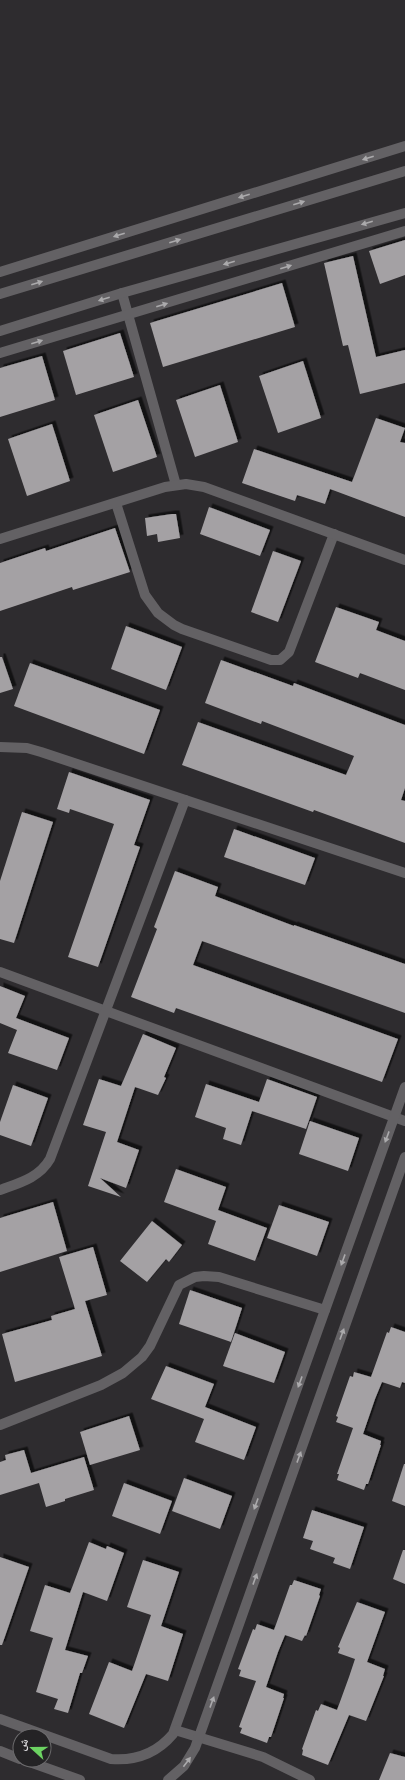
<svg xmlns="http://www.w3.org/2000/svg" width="405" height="1780" font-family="'DM Sans','Noto Naskh Arabic',sans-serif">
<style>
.building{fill:#a4a1a4;filter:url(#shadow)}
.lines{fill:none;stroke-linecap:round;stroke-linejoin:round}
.minor{stroke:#636164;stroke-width:10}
.secondary{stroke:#636164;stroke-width:10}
.oneway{fill:#abaaac}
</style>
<defs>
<filter id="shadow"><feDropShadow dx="3.5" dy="-3.5" stdDeviation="0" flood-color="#0009"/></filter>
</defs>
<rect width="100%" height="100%" fill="#2e2c2f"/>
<!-- building -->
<g class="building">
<path d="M405 240V275L380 284 369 251Z"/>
<path d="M353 256 376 357 405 350V383L360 394 348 345 343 346 324 263Z"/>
<path d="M282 283 295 327 163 367 150 323Z"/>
<path d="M120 333 134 377 76 395 63 351Z"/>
<path d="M42 356 55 400 0 417V368Z"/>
<path d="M303 361 321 418 278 433 259 376Z"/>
<path d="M220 385 238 442 195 457 176 400Z"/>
<path d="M138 400 157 457 113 472 94 415Z"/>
<path d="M376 418 405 428 400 442 405 443V517L330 489 325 504 297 495 295 501 242 483 254 449 352 482Z"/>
<path d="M52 424 70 481 27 496 8 439Z"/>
<path d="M209 507 270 530 260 556 200 534Z"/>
<path d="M172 514H176L180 538 158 542 157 534 147 536 145 518Z"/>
<path d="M115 528 130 572 73 590 72 587 0 611V563L45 548 46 551Z"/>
<path d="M273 551 301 561 278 622 251 612Z"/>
<path d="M336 607 379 622 376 630 405 641V690L360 673 358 678 315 662Z"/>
<path d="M126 626 182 647 166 690 111 669Z"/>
<path d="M0 657H2L13 689 0 693Z"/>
<path d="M221 660 293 686 294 683 405 725V788L401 800 405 801V843L314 810 313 812 182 765 198 722 346 775 354 756 262 721 261 724 205 703Z"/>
<path d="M30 663 160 710 144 754 14 706Z"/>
<path d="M69 772 150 800 134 845 140 847 98 967 68 957 114 824 70 809 69 813 57 809Z"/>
<path d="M22 812 53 822 14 943 0 939V881Z"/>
<path d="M234 829 315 858 305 885 224 857Z"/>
<path d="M175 871 218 887 215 896 294 926V925L405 964V1013L202 941 193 965 398 1039 382 1082 176 1008 174 1013 131 997 157 929 154 927Z"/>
<path d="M0 986 25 996 16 1018 69 1038 57 1070 8 1053 17 1030 0 1023Z"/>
<path d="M143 1034 176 1048 164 1077 166 1078 158 1095 135 1087 117 1142 139 1150 126 1188 100 1178 121 1197 88 1186 106 1132 83 1125 99 1079 121 1086Z"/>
<path d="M267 1079 317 1097 306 1129 252 1111 241 1145 223 1139 226 1128 195 1117 206 1084 259 1102Z"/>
<path d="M13 1085 48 1098 31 1146 0 1135V1122Z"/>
<path d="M310 1121 359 1138 348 1171 299 1154Z"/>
<path d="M176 1169 226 1187 218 1210 267 1228 255 1261 208 1244 216 1221 164 1202Z"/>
<path d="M53 1202 67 1251 0 1272V1218Z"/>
<path d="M279 1205 329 1222 317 1256 267 1238Z"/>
<path d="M152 1221 182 1245 169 1262 166 1259 147 1282 120 1261Z"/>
<path d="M93 1247 107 1295 85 1301 102 1356 15 1382 2 1334 52 1320 51 1316 75 1309 59 1257Z"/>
<path d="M190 1290 242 1308 231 1342 179 1324Z"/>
<path d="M391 1327 405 1332V1383L402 1382 400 1388 382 1382 375 1399 363 1434 381 1441 380 1445H381L368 1484H366L364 1490 337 1480 339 1474H337L353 1428 336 1422 338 1417 336 1416 350 1376 353 1377 354 1372 371 1377 387 1332 389 1333Z"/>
<path d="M235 1333 285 1352 274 1383 223 1366Z"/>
<path d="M166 1366 214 1384 205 1407 256 1427 244 1460 195 1442 204 1419 151 1399Z"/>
<path d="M129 1416 140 1450 90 1465 80 1432Z"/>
<path d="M24 1450 31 1473 84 1457 94 1490 65 1499V1501L46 1507 39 1483 0 1495V1462L6 1460 5 1455Z"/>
<path d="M404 1464H405V1506L392 1501Z"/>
<path d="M184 1478 232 1496 220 1529 172 1511Z"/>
<path d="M124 1483 172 1501 160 1534 112 1516Z"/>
<path d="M312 1510 364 1527 350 1569 333 1563 335 1558 310 1549 313 1541 303 1538Z"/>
<path d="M89 1542 106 1549 107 1546 124 1553 107 1601 83 1592 65 1650 88 1656 82 1673H80L68 1713 54 1709 58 1699 36 1692 53 1638 30 1631 45 1585 70 1593Z"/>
<path d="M403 1550H405V1584L393 1579Z"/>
<path d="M0 1557 29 1567 2 1645H0Z"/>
<path d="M143 1560 179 1572 161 1626 183 1634 168 1681 146 1674 124 1728 89 1714 109 1662 132 1671 151 1615 127 1607Z"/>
<path d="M294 1580 321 1589 319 1595 320 1596 306 1636 305 1635 302 1641 285 1635 278 1652 266 1687 284 1694 283 1698H284L271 1737H269L267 1743 240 1733 242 1728 239 1727 256 1681 239 1676 241 1670 238 1669 253 1629 255 1630 257 1624 274 1630 290 1585H292Z"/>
<path d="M357 1602 385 1612 367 1662 385 1669 383 1676H384L366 1721 349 1715 328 1765 302 1755 303 1750 302 1749 316 1710 318 1711 321 1704 337 1710 349 1677 355 1659 338 1653 340 1648 338 1647Z"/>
<path d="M390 1753 405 1757V1780H379Z"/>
</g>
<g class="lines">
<!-- minor -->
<g class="minor">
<path d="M122 293 176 485"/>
<path d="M0 331 122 293 405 213"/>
<path d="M0 353 405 231"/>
<path d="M116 503 145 595 158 613 174 625 182 629 271 660H280L289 652 334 534"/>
<path d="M0 539 165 487 186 484 204 487 405 560"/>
<path d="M0 747 27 748 41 752 405 873"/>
<path d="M0 972 405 1121"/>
<path d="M0 1190C19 1183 39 1178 50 1159L185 800"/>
<path d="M0 1425 101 1385 123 1373 142 1357 150 1346 179 1285 195 1277 204 1276 219 1277 325 1310"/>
<path d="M0 1719 111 1759C136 1761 157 1753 173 1734L405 1087"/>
<path d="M175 1730 263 1757 310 1780"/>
<path d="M0 1751 20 1759"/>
<path d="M24 1760 80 1780"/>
<path d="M168 1780 184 1766 195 1748 405 1157"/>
</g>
<!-- secondary -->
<g class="secondary">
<path d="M0 272 405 146"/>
<path d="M0 294 405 171"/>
</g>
</g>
<!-- one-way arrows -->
<defs><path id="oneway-solid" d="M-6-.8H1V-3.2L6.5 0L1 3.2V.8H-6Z"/></defs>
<g class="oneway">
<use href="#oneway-solid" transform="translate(368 158) rotate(163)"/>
<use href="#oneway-solid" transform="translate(244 196) rotate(163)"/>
<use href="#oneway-solid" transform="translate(299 203) rotate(-17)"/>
<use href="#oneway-solid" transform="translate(367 223) rotate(164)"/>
<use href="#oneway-solid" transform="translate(119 235) rotate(163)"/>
<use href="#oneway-solid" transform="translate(175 241) rotate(-17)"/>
<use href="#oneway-solid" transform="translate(229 263) rotate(164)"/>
<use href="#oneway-solid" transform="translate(286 267) rotate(-17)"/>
<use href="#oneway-solid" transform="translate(37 283) rotate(-17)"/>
<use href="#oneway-solid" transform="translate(104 299) rotate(163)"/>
<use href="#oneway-solid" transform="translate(162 305) rotate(-17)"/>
<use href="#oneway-solid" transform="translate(37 342) rotate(-17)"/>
<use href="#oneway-solid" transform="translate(387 1137) rotate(110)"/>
<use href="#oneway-solid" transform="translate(343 1260) rotate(110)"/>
<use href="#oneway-solid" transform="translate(342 1334) rotate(-70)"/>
<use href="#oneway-solid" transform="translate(300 1382) rotate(110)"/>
<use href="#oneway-solid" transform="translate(299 1457) rotate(-70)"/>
<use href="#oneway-solid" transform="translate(256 1504) rotate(110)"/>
<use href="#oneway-solid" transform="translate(255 1579) rotate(-70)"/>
<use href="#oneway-solid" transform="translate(212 1702) rotate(-70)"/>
<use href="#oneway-solid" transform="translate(187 1762) rotate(-53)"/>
</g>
<!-- north arrow -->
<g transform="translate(32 1748) rotate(291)"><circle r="19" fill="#242325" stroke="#6d6c6e"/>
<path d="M0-3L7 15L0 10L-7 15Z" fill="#6cd362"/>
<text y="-6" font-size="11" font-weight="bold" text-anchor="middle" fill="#dbdadc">ش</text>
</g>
</svg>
